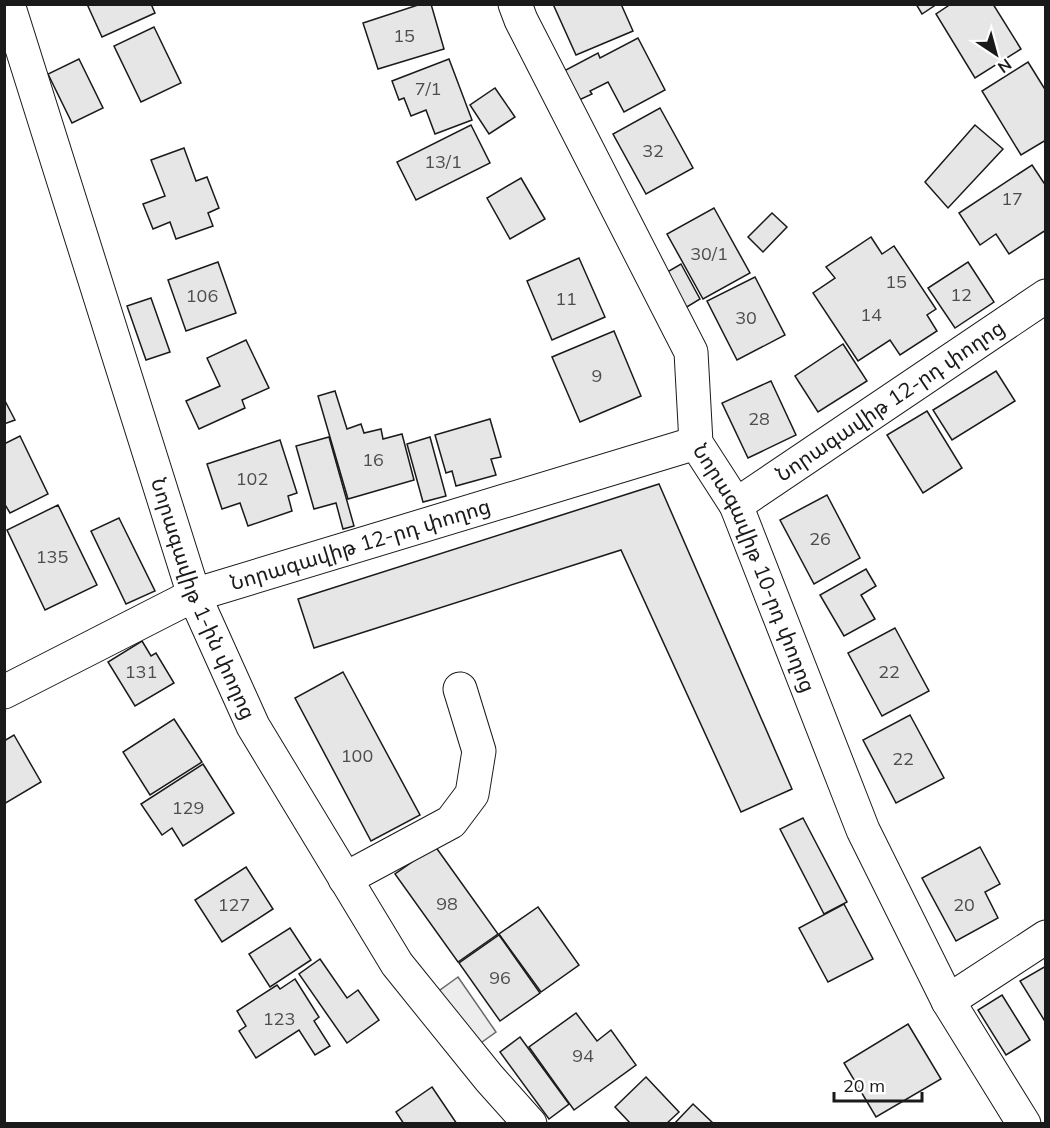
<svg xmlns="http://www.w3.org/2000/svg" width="1050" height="1128" font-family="Mulish,'Noto Sans Armenian',sans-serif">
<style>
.built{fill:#ededed;stroke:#6a6a6a;stroke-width:1.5}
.building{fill:#e6e6e6;stroke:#1a1a1a;stroke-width:1.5}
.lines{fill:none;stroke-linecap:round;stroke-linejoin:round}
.minor-casing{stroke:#1a1a1a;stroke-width:35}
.major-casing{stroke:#1a1a1a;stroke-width:35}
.minor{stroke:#fff;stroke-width:33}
.major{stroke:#fff;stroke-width:33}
.labels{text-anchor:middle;stroke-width:4.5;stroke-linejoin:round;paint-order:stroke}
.number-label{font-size:18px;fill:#4d4d4d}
.street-label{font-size:21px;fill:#1a1a1a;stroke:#fff}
</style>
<rect width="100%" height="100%" fill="#fff"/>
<!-- built -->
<path class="built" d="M458 977 496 1032 475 1047 436 993Z"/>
<!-- building -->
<g class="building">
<path d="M87 4H151L155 13 102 37Z"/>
<path d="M421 4H431L444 49 378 69 363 23Z"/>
<path d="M553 4H621L633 31 576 55Z"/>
<path d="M916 4H937L922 14Z"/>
<path d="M951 4H993L1021 49 975 78 936 14Z"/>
<path d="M154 27 181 83 141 102 114 46Z"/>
<path d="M638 38 665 90 624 112 608 82 590 91 592 94 577 101 562 72 598 53 600 58Z"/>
<path d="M79 59 103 108 72 123 48 74Z"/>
<path d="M449 59 472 120 435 134 426 110 411 116 404 98 399 100 392 81Z"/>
<path d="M1028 62 1046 91V140L1021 155 982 91Z"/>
<path d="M495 88 515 117 489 134 470 105Z"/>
<path d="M660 108 693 168 646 194 613 134Z"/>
<path d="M471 125 490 163 416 200 397 162Z"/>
<path d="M975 125 1003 149 948 208 925 182Z"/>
<path d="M184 148 196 181 207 177 219 208 208 213 213 226 176 239 170 222 153 229 143 204 165 196 151 160Z"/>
<path d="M1032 165 1046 186V230L1009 254 996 234 980 245 959 213Z"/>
<path d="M521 178 545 219 510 239 487 198Z"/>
<path d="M714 208 750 273 703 299 667 234Z"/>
<path d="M772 213 787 227 763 252 748 237Z"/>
<path d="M871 237 882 254 894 246 936 309 927 315 937 331 900 355 890 340 858 361 813 293 835 278 826 267Z"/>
<path d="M579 258 605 317 552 340 527 281Z"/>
<path d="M218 262 236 313 186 331 168 280Z"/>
<path d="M968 262 994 302 955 328 928 288Z"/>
<path d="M681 264 700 299 682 310 662 275Z"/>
<path d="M755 277 785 335 737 360 707 301Z"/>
<path d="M151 298 170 352 146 360 127 306Z"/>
<path d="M614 331 641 396 580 422 552 357Z"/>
<path d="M246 340 269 388 242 400 245 408 199 429 186 401 220 386 207 358Z"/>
<path d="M843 344 867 381 818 412 795 376Z"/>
<path d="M996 371 1015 401 952 440 933 410Z"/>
<path d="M771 381 796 435 748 458 722 403Z"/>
<path d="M335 391 347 429 361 424 364 433 381 429 383 439 402 434 414 480 348 499 318 396Z"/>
<path d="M4 399 15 420 4 424Z"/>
<path d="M927 411 962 468 923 493 887 435Z"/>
<path d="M490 419 501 457 491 459 496 475 456 486 452 471 446 473 435 435Z"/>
<path d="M20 436 48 494 10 513 4 503V444Z"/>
<path d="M329 437 354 526 343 529 336 503 314 509 296 446Z"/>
<path d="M430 437 446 496 423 502 407 444Z"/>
<path d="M280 440 297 493 288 496 292 511 248 526 240 503 222 509 207 464Z"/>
<path d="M659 484 792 789 741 812 621 550 314 648 298 599Z"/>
<path d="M827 495 860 558 814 584 780 520Z"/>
<path d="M58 505 97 585 45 610 7 530Z"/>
<path d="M119 518 155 591 126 604 91 531Z"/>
<path d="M866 569 876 586 861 595 875 619 844 636 820 595Z"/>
<path d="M895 628 929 691 882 716 848 653Z"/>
<path d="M142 641 151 656 156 653 174 683 135 706 108 662Z"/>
<path d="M343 672 420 815 371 841 295 698Z"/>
<path d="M910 715 944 778 896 803 863 740Z"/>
<path d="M174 719 202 762 150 795 123 752Z"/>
<path d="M14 735 41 782 4 804V741Z"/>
<path d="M203 764 234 813 183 846 172 828 162 835 141 804Z"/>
<path d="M803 818 847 902 824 914 780 829Z"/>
<path d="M435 846 498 934 458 962 395 874Z"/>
<path d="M980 847 1000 884 985 892 998 918 956 941 922 878Z"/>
<path d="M246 867 273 909 222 942 195 900Z"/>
<path d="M844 904 873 959 828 982 799 928Z"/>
<path d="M538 907 579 965 541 992 499 934Z"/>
<path d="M290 928 311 960 270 987 249 954Z"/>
<path d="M499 935 540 993 500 1021 459 963Z"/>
<path d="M320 959 347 998 358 990 379 1020 347 1043 299 974Z"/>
<path d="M1046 966V1023L1020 981Z"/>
<path d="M295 979 319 1017 314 1021 330 1046 315 1055 299 1030 256 1058 239 1031 246 1026 237 1011 277 985 280 989Z"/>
<path d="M1002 995 1030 1040 1006 1055 978 1010Z"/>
<path d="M576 1013 597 1041 611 1030 636 1065 574 1110 529 1047Z"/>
<path d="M908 1024 941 1079 876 1117 844 1063Z"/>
<path d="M520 1037 569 1104 549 1119 500 1052Z"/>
<path d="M646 1077 679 1112 666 1124H631L615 1107Z"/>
<path d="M432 1087 457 1124H404L396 1112Z"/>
<path d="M693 1104 714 1124H674Z"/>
</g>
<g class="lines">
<!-- minor casing -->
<g class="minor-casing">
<g id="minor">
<path id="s1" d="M515 4 521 20 691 352 696 443 736 505 863 830 948 1001 1024 1124"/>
<path id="s2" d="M736 505 1046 296"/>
<path id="s3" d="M4 692 194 595 696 443"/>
<path d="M345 879 451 822 472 794 479 751 460 689"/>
<path d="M948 1001 1046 937"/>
</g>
</g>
<!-- major casing -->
<g class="major-casing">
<g id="major">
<path id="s4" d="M8 4 194 595 253 726 397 964 489 1078 530 1124"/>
</g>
</g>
<!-- minor -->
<use href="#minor" class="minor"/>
<!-- major -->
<use href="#major" class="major"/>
</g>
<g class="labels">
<!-- number labels -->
<g class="number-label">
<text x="404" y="42">15</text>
<text x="428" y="95">7/1</text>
<text x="653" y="157">32</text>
<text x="443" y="168">13/1</text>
<text x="1012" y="205">17</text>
<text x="709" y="260">30/1</text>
<text x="896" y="288">15</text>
<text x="961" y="301">12</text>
<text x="202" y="302">106</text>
<text x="566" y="305">11</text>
<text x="871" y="321">14</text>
<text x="746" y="324">30</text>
<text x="597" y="382">9</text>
<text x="759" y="425">28</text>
<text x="373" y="466">16</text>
<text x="252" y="485">102</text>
<text x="820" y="545">26</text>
<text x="52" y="563">135</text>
<text x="141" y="678">131</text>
<text x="889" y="678">22</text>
<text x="357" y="762">100</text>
<text x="903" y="765">22</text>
<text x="188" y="814">129</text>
<text x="447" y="910">98</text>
<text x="234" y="911">127</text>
<text x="964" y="911">20</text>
<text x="500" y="984">96</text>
<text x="279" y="1025">123</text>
<text x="583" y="1062">94</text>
</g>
<!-- street labels -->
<g class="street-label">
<text dy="7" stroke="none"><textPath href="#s2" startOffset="186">Նորագավիթ 12-րդ փողոց</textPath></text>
<text dy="7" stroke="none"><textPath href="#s3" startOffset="387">Նորագավիթ 12-րդ փողոց</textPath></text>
<text dy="7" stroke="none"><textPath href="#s1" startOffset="620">Նորագավիթ 10-րդ փողոց</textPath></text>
<text dy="7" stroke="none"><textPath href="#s4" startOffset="626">Նորագավիթ 1-ին փողոց</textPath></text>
</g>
</g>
<!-- border -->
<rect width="1050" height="1128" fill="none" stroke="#1a1a1a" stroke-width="12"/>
<!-- north arrow -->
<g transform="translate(996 54) rotate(144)" stroke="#ffffff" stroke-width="4.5" paint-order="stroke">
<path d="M0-4.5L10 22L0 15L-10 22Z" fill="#1a1a1a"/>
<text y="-9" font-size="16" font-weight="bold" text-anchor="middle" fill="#1a1a1a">N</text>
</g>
<!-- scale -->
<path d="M834 1092v9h88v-9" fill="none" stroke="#1a1a1a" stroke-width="3"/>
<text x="843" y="1092" font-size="18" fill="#1a1a1a" stroke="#ffffff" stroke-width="4.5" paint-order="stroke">20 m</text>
</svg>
